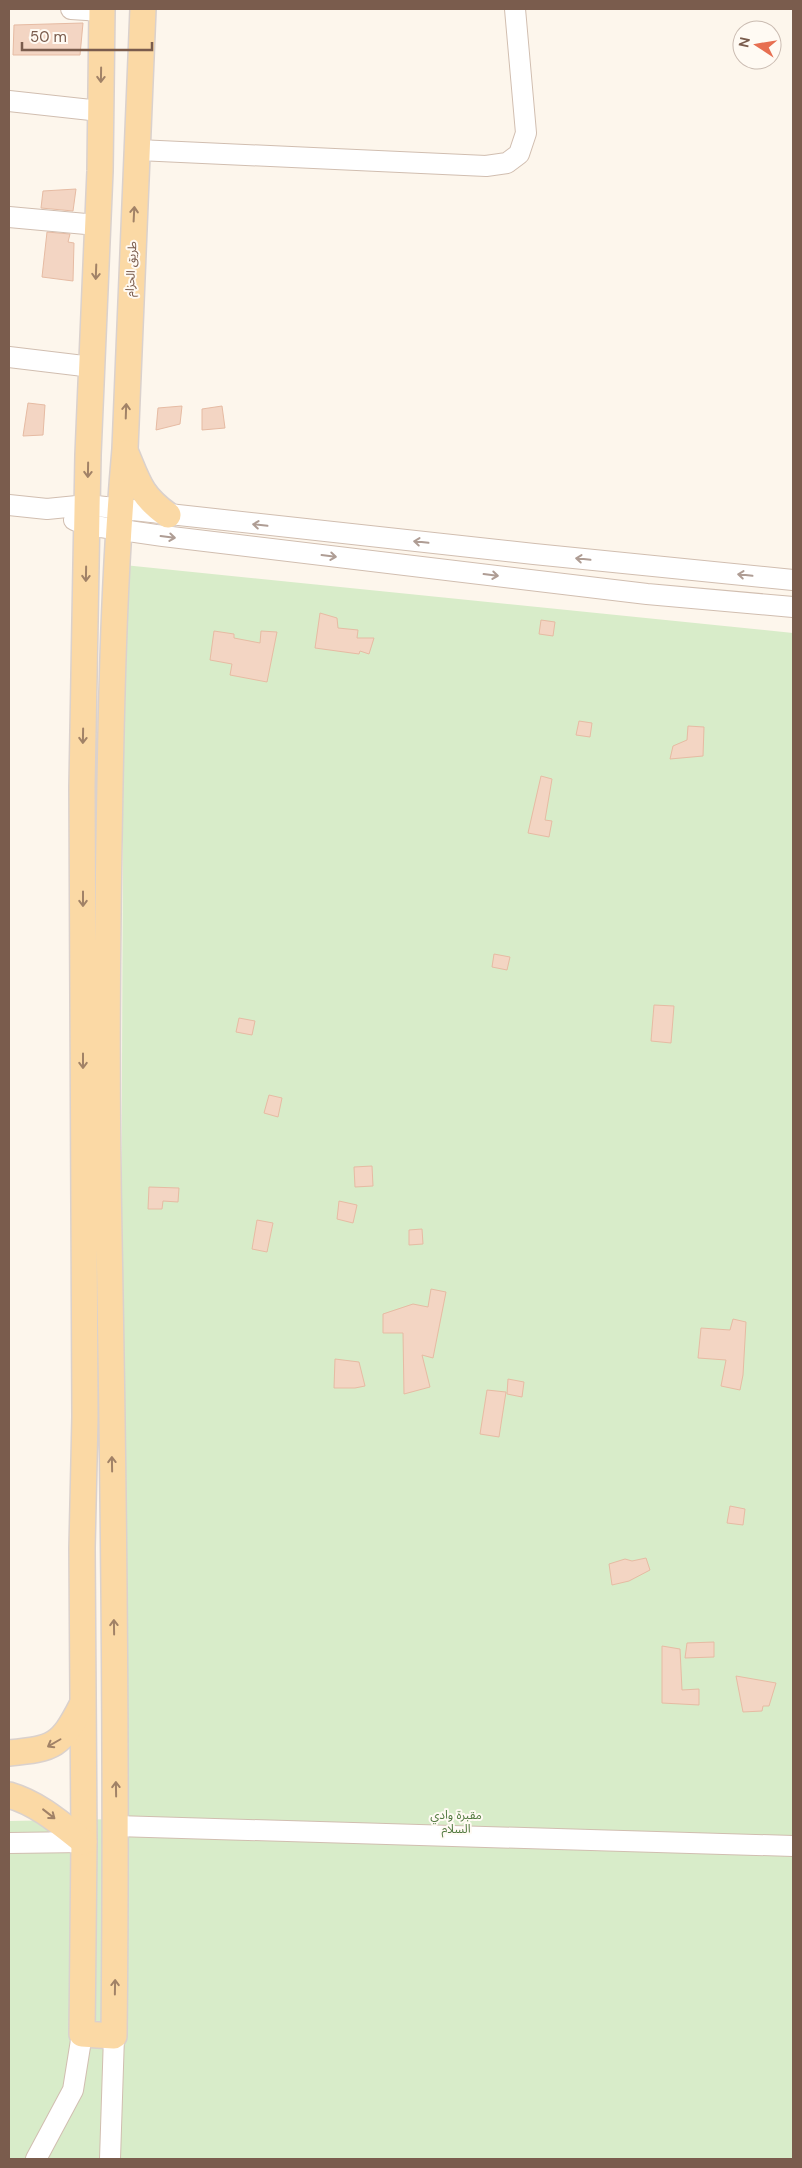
<svg xmlns="http://www.w3.org/2000/svg" width="802" height="2168" font-family="'DM Sans','Noto Sans Arabic',sans-serif">
<style>
.green{fill:#d8ecc9}
.building{fill:#f3d5c3;stroke:#e6bba3}
.lines{fill:none;stroke-linecap:round;stroke-linejoin:round}
.minor-casing{stroke:#d1beb0;stroke-width:22}
.major-casing{stroke:#dad1cd;stroke-width:28}
.minor{stroke:#fff;stroke-width:20}
.major{stroke:#fbd9a5;stroke-width:25}
.oneway{stroke:#a18267}
.oneway2{stroke:#af9d94}
.labels{text-anchor:middle;stroke-width:4;stroke-linejoin:round;paint-order:stroke}
.street-label{font-size:12px;fill:#7a5c4d;stroke:#fffaf3}
.park-label{font-size:12px;fill:#537a41;stroke:#fffaf3}
</style>
<rect width="100%" height="100%" fill="#fdf6ec"/>
<!-- green -->
<path class="green" d="M124 565 793 633V2159H9V1821L119 1819Z"/>
<!-- building -->
<g class="building">
<path d="M83 23 80 55H13L14 25Z"/>
<path d="M76 189 73 211 41 208 43 191Z"/>
<path d="M47 232 70 234 68 242 74 243 73 281 42 277Z"/>
<path d="M28 403 45 405 43 435 23 436Z"/>
<path d="M182 406 180 424 156 430 158 408Z"/>
<path d="M222 406 225 428 202 430V409Z"/>
<path d="M320 613 337 618 338 628 358 630 357 638H374L369 654 360 651 359 654 315 648Z"/>
<path d="M541 620 555 622 553 636 539 634Z"/>
<path d="M214 631 234 634V638L260 643 261 631 277 632 267 682 230 675 232 664 210 660Z"/>
<path d="M579 721 592 723 590 737 576 735Z"/>
<path d="M688 726 704 727 703 756 670 759 673 746 687 740Z"/>
<path d="M541 776 552 779 545 820 552 821 549 837 528 833Z"/>
<path d="M494 954 510 957 507 970 492 967Z"/>
<path d="M654 1005 674 1006 671 1043 651 1041Z"/>
<path d="M239 1018 255 1021 252 1035 236 1032Z"/>
<path d="M269 1095 282 1098 278 1117 264 1113Z"/>
<path d="M372 1166 373 1186 355 1187 354 1167Z"/>
<path d="M149 1187 179 1188 178 1202 163 1201 162 1209H148Z"/>
<path d="M339 1201 357 1205 353 1223 337 1219Z"/>
<path d="M257 1220 273 1223 267 1252 252 1249Z"/>
<path d="M422 1229 423 1244 409 1245V1230Z"/>
<path d="M431 1289 446 1292 433 1358 422 1355 430 1387 404 1394 403 1333H383V1314L413 1304 428 1307Z"/>
<path d="M733 1319 746 1322 743 1375 740 1390 721 1386 726 1360 698 1358 701 1328 730 1330Z"/>
<path d="M335 1359 359 1362 365 1386 355 1388H334Z"/>
<path d="M508 1379 524 1382 522 1397 507 1394Z"/>
<path d="M487 1390 506 1392 499 1437 480 1434Z"/>
<path d="M730 1506 745 1509 743 1525 727 1523Z"/>
<path d="M646 1558 650 1570 629 1581 612 1585 609 1564 625 1559 632 1561Z"/>
<path d="M714 1642V1657L685 1658 687 1643Z"/>
<path d="M662 1646 680 1649 682 1690 699 1689V1705L662 1703Z"/>
<path d="M736 1676 776 1683 769 1706H763L762 1711 743 1712Z"/>
</g>
<g class="lines">
<!-- minor casing -->
<g class="minor-casing">
<g id="minor">
<path d="M71 9 102 11"/>
<path d="M9 101 100 111"/>
<path d="M138 150 486 166 507 163 519 154 526 133 515 9"/>
<path d="M9 217 97 225"/>
<path d="M9 357 92 367"/>
<path d="M9 505 47 509 87 505 534 554 793 580"/>
<path d="M74 520 87 525 163 536 647 594 793 607"/>
<path d="M116 1826 793 1846"/>
<path d="M9 1843 84 1842"/>
<path d="M36 2159 73 2090 82 2034"/>
<path d="M110 2159 114 2036"/>
</g>
</g>
<!-- major casing -->
<g class="major-casing">
<g id="major">
<path d="M102 9 100 171 88 455 82 787 85 1417 82 1548 84 1842 82 2034 114 2036C117 1770 114 1504 109 1238 106 1086 107 935 110 784 112 672 115 560 125 449L143 9"/>
<path d="M126 453C138 482 141 496 168 515"/>
<path d="M9 1753C54 1749 61 1746 82 1705"/>
<path d="M9 1795C39 1804 60 1823 84 1842"/>
</g>
</g>
<!-- minor -->
<use href="#minor" class="minor"/>
<!-- major -->
<use href="#major" class="major"/>
</g>
<!-- one-way arrows -->
<defs><path id="oneway-shaft" d="M-6 0H5M1.5-3L5.5 0L1.5 3" fill="none" stroke-width="1.6" stroke-linecap="round" stroke-linejoin="round" transform="scale(1.25)"/></defs>
<g class="oneway">
<use href="#oneway-shaft" transform="translate(101 75) rotate(91)"/>
<use href="#oneway-shaft" transform="translate(134 214) rotate(-87)"/>
<use href="#oneway-shaft" transform="translate(96 272) rotate(92)"/>
<use href="#oneway-shaft" transform="translate(126 411) rotate(-88)"/>
<use href="#oneway-shaft" transform="translate(88 470) rotate(91)"/>
<use href="#oneway-shaft" transform="translate(86 574) rotate(91)"/>
<use href="#oneway-shaft" transform="translate(83 736) rotate(91)"/>
<use href="#oneway-shaft" transform="translate(83 899) rotate(90)"/>
<use href="#oneway-shaft" transform="translate(83 1061) rotate(90)"/>
<use href="#oneway-shaft" transform="translate(112 1464) rotate(-91)"/>
<use href="#oneway-shaft" transform="translate(114 1627) rotate(-91)"/>
<use href="#oneway-shaft" transform="translate(54 1743) rotate(150)"/>
<use href="#oneway-shaft" transform="translate(116 1789) rotate(-91)"/>
<use href="#oneway-shaft" transform="translate(49 1814) rotate(38)"/>
<use href="#oneway-shaft" transform="translate(115 1987) rotate(-89)"/>
</g>
<g class="oneway2">
<use href="#oneway-shaft" transform="translate(260 525) rotate(-174)"/>
<use href="#oneway-shaft" transform="translate(168 537) rotate(7)"/>
<use href="#oneway-shaft" transform="translate(421 542) rotate(-174)"/>
<use href="#oneway-shaft" transform="translate(329 556) rotate(7)"/>
<use href="#oneway-shaft" transform="translate(583 559) rotate(-174)"/>
<use href="#oneway-shaft" transform="translate(491 575) rotate(7)"/>
<use href="#oneway-shaft" transform="translate(745 575) rotate(-174)"/>
</g>
<g class="labels">
<!-- street labels -->
<g class="street-label">
<text transform="translate(131 269) rotate(-87)" y="4">طريق الحزام</text>
</g>
<!-- park labels -->
<g class="park-label">
<text x="456" y="1819">مقبرة وادي<tspan x="456" dy="14">السلام</tspan></text>
</g>
</g>
<!-- border -->
<rect width="802" height="2168" fill="none" stroke="#7a5c4d" stroke-width="20"/>
<!-- north arrow -->
<g transform="translate(757 45) rotate(282)"><circle r="24" fill="#fffaf3" stroke="#cabbb1"/>
<path d="M0-4L9 19L0 12L-9 19Z" fill="#e76f51"/>
<text y="-8" font-size="14" font-weight="bold" text-anchor="middle" fill="#7a5c4d">N</text>
</g>
<!-- scale -->
<path d="M22 42v8h130v-8" fill="none" stroke="#7a5c4d" stroke-width="2.5"/>
<text x="30" y="42" font-size="15" fill="#7a5c4d" stroke="#fffaf3" stroke-width="4" paint-order="stroke">50 m</text>
</svg>
